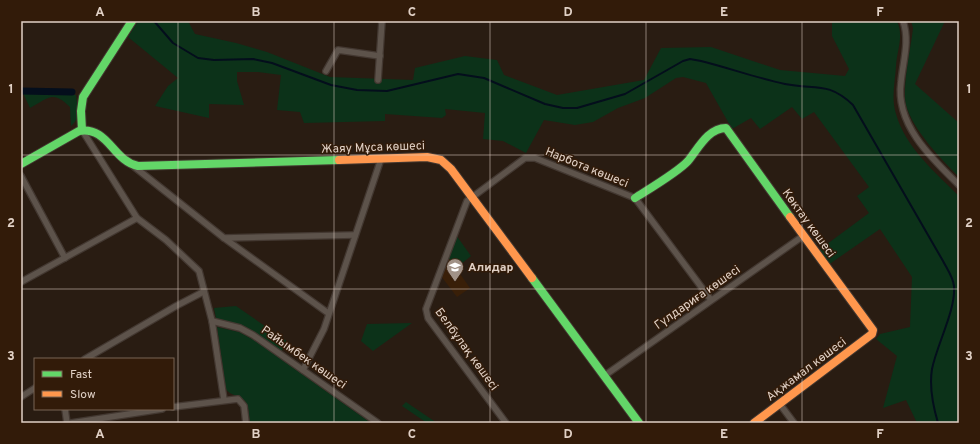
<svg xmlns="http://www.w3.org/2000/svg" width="980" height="444" font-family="Overpass,sans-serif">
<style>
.built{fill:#391f08}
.green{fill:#0c3219}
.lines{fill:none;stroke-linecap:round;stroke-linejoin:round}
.stream{stroke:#040e1c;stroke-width:2}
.canal{stroke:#040e1c;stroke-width:7}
.street-casing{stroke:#433831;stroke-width:8}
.fast-casing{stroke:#433831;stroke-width:10}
.slow-casing{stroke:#433831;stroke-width:10}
.street{stroke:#5d534b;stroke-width:5.5}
.fast{stroke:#63d668;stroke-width:8}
.slow{stroke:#ff974d;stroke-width:8}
.grid{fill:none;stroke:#e1d1c6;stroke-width:1;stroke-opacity:0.55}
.labels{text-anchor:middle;stroke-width:3;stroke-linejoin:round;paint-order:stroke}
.street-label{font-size:12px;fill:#e1d1c6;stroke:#321b09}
.poi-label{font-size:12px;font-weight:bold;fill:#e1d1c6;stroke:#321b09;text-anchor:start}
.neatline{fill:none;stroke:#e1d1c6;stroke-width:1.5}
.grid-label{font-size:13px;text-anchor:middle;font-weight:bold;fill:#e1d1c6}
</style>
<rect width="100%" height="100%" fill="#291c12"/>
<!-- built -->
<path class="built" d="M448 257 470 288 457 297 441 276Z"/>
<!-- green -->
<g class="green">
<path d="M138 21H188L195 34 236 43 267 52 330 77 413 80 415 68 465 56 497 60 504 75 557 95 644 80 661 48 711 47 780 70 845 76 849 69 832 36V21H897C904 36 897 50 896 66 895 82 891 99 896 114 905 147 936 173 959 196V423H917L906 400 883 408 897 356 876 339 880 334 910 327 912 277 880 229 831 263H828L819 250 869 213 857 196 869 187 814 112 802 119 792 107 760 129 751 118 732 129 706 83 683 77 676 78 645 98 618 108 593 122 575 125 544 120 526 153 503 141 483 139 485 113 445 109 446 115 442 118 385 114V121L304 123 300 112 277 110 281 75 258 72H237V81L244 105 209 104V118L155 106 168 86 178 78 128 37Z"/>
<path d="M911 21H945L915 84 959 123V177C941 159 913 130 906 105 902 86 911 48 913 28Z"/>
<path d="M23 93 76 95C77 105 81 119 71 126L70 107C52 90 49 98 30 108Z"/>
<path d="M456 235 471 256 456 268 448 257Z"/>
<path d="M236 306 288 342 281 352 246 327 216 318 214 308Z"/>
<path d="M412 323 373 351 361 341 367 324Z"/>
<path d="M217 327 239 332 254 340 371 423H250C249 416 249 406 245 401 240 395 230 396 226 389Z"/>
<path d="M406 402 437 423H427L402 406Z"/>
</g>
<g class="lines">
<!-- stream -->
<path class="stream" d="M154 21 173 43 198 58 214 60 253 59 272 63 331 85 357 90 387 91 458 74 484 78 545 104 563 108H577L625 94 683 61 690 59 701 61C729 68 757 78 785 84 815 90 828 81 853 105L943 261C947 269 953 277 954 286 956 310 937 344 932 369 929 387 933 406 938 423"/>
<!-- canal -->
<path class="canal" d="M21 91 72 92"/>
<!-- street casing -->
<g class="street-casing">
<g id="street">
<path d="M903 21C910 41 903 61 901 82 895 124 931 158 959 185"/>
<path d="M326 71 338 50 380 56"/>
<path d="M378 80 382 21"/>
<path d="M82 130 137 218"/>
<path d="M132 165 224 238 328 313"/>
<path d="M21 176 65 258"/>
<path d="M224 238 355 235"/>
<path d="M21 282 137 218 166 240 199 271 212 321 224 400"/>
<path d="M212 321 240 328 253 335 378 423"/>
<path d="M85 359 176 306 203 292"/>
<path d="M303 370 324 329 381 159"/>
<path d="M604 376 803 236"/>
<path d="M21 397 35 388"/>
<path d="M779 403 794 423"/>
<path d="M173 407 238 399 244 406 246 423"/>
<path d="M65 409 67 423"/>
<path d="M71 423 162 409"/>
<path d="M506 423 428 318 426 309 467 201 525 158H535L635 198 711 300"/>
</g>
</g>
<!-- fast casing -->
<g class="fast-casing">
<g id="fast">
<path d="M82 130 81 111 83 97 132 21"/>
<path d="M21 164 79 131C108 126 113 161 138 166L339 160"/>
<path d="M635 198C649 189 678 172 688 161 698 149 708 128 726 128L790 217"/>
<path d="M532 278 639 423"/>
</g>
</g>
<!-- slow casing -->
<g class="slow-casing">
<g id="slow">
<path d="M339 160 427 157 441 160 451 169 532 278"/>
<path d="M754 423 872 334 873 330 790 217"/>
</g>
</g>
<!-- street -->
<use href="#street" class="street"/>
<!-- fast -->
<use href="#fast" class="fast"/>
<!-- slow -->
<use href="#slow" class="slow"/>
</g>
<!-- grid -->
<path class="grid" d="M178 21V423M334 21V423M490 21V423M646 21V423M802 21V423M21 155H959M21 289H959"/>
<!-- icons -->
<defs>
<g id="school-pin" transform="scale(0.9)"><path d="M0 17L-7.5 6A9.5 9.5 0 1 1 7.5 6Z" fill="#a19287" stroke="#321b09"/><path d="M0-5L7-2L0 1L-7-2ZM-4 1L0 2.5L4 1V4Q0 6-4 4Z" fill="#fff"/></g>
</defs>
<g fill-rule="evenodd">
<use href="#school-pin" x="455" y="267"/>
</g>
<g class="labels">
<!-- street labels -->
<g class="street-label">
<text transform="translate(373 147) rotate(-2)" y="4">Жаяу Мұса көшесі</text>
<text transform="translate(587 167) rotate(22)" y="4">Нарбота көшесі</text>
<text transform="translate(809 223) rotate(54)" y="4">Көктау көшесі</text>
<text transform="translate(697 297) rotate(-35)" y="4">Гүлдариға көшесі</text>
<text transform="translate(467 349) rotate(54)" y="4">Белбұлақ көшесі</text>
<text transform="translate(304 357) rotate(35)" y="4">Райымбек көшесі</text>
<text transform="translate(806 369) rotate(-37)" y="4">Ақжамал көшесі</text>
</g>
<!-- poi labels -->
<g class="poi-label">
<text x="468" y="271">Алидар</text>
</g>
</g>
<!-- border -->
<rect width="980" height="444" fill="none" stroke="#321b09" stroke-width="44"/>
<!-- legend -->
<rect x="34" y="358" width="140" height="52" fill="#321b09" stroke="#786455"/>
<rect x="42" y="371" width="20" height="6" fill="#63d668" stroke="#786455"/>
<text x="70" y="378" font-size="12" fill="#e1d1c6">Fast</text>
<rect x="42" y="391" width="20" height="6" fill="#ff974d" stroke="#786455"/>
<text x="70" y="398" font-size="12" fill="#e1d1c6">Slow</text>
<rect x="22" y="22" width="936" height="400" class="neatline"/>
<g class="grid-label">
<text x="100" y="16">A</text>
<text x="256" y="16">B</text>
<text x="412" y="16">C</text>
<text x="568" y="16">D</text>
<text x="724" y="16">E</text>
<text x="880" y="16">F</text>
<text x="11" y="93">1</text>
<text x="969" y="93">1</text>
<text x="11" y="227">2</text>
<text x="969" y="227">2</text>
<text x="11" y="360">3</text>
<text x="969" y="360">3</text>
<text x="100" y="438">A</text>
<text x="256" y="438">B</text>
<text x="412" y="438">C</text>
<text x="568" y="438">D</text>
<text x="724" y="438">E</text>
<text x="880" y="438">F</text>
</g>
</svg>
